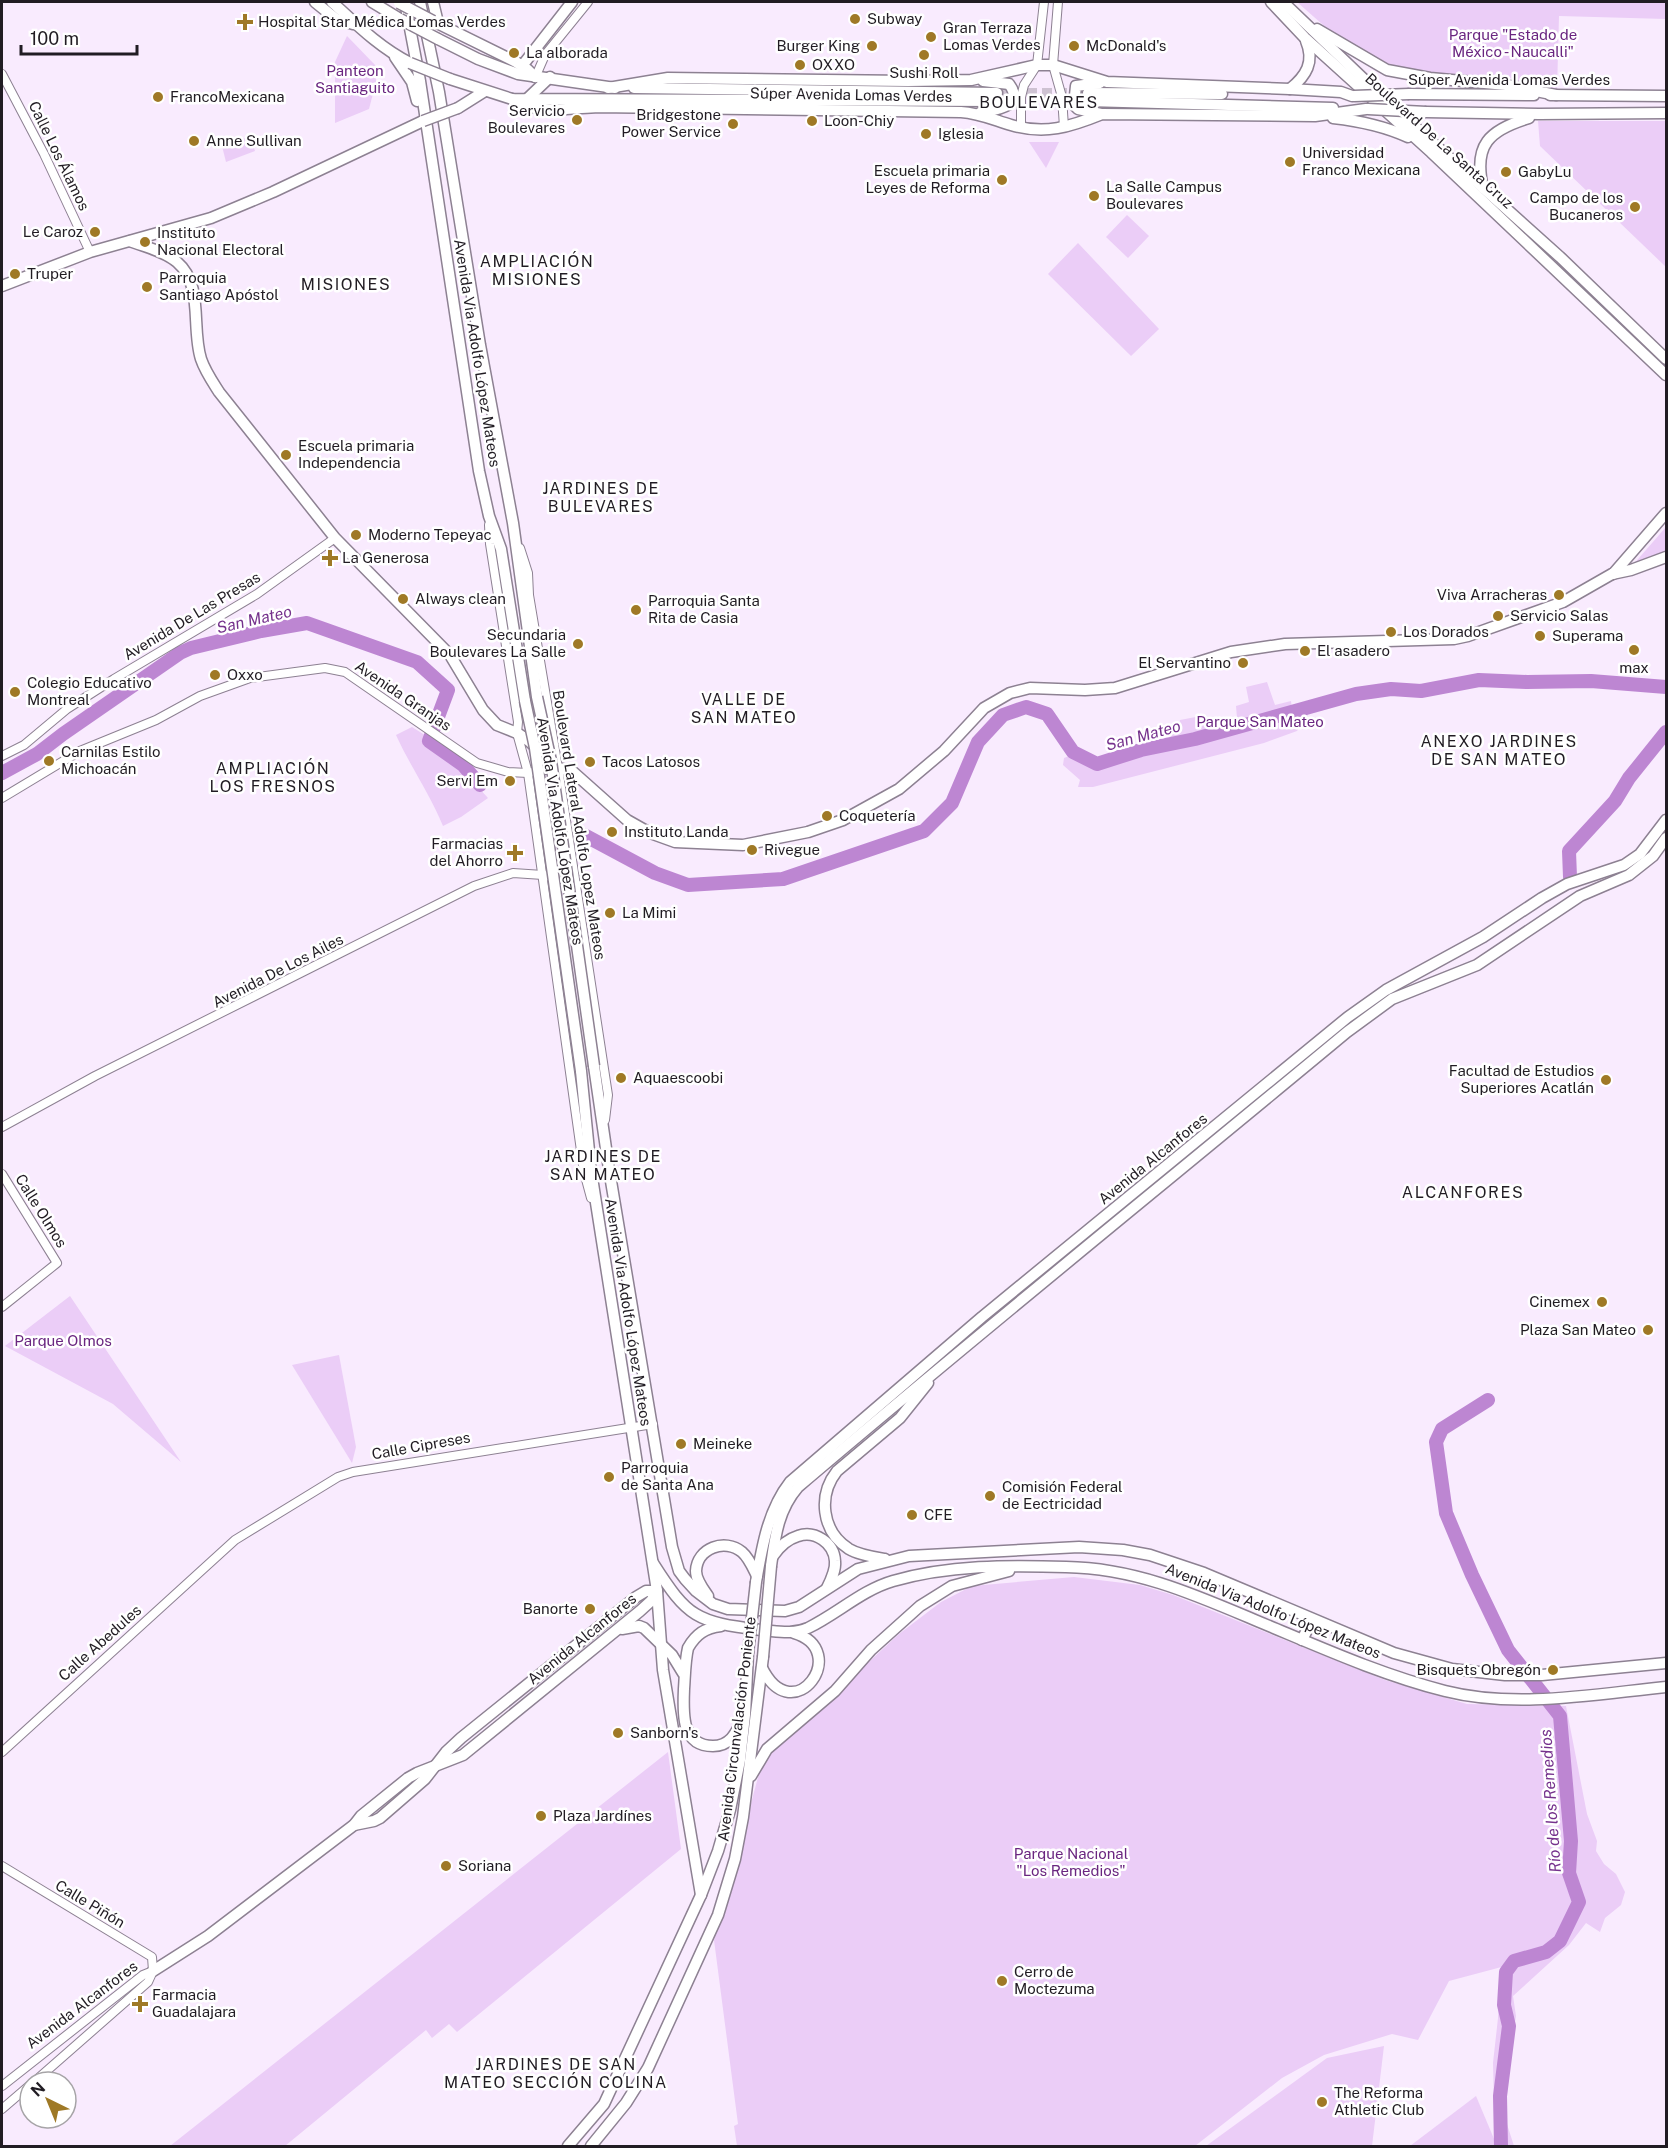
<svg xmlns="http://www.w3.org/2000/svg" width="1668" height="2148" font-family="'Public Sans',sans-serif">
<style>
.green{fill:#ebcdf7}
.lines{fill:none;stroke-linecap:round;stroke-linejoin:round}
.river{stroke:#bd86d2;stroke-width:14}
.major-tunnel{stroke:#cec2d2;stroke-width:10;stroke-dasharray:10 5;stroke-linecap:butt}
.minor-casing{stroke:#8d8192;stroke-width:10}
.major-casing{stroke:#8d8192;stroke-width:13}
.minor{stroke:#fff;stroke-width:8}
.major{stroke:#fff;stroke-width:10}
.major-bridge-casing{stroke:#8d8192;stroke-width:13;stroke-linecap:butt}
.major-bridge{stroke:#fff;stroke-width:10}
.poi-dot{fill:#9f7926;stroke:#fff;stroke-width:2}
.labels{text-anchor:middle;stroke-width:5;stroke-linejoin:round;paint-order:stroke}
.poi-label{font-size:15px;fill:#211c23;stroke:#fff;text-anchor:start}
.park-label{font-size:15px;fill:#6a2680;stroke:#fff}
.street-label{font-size:15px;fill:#211c23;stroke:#fff}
.neighbourhood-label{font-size:16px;letter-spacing:1.5px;fill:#211c23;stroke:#fff}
.water-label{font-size:16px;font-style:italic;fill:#76328d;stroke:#fff}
</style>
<rect width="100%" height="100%" fill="#f9ebfe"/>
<!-- green -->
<g class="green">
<path d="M1297 2H1666V19L1559 16 1557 91 1397 71 1339 39Z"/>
<path d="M347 36 376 66V82L369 109 335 123V62Z"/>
<path d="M1538 121H1666V267L1540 146Z"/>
<path d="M250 136 255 151 226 162 222 146Z"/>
<path d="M1029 142H1059L1046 168Z"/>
<path d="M1127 215 1149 236 1128 258 1106 237Z"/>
<path d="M1078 243 1159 329 1131 356 1048 274Z"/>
<path d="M1666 527V553L1632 566Z"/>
<path d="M1267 682 1275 705 1291 701 1292 709 1314 706 1297 731 1264 743 1093 787H1078L1080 780 1063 765 1064 758 1074 754 1098 767 1139 749 1169 742 1170 730 1179 727 1180 720 1206 715 1211 725 1237 718 1236 706 1249 702 1246 687Z"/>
<path d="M412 727 428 737V743L466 774 488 798 461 817 443 826C430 794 410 766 396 735Z"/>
<path d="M70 1296 181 1462 113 1404 5 1346Z"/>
<path d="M339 1355 356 1447 352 1463 292 1365Z"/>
<path d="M1074 1577 1140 1585 1173 1595 1385 1680 1467 1704 1566 1706 1587 1814 1597 1841 1596 1851 1604 1864 1616 1874 1625 1892 1621 1905 1605 1918 1600 1932 1586 1923 1569 1945 1513 1996 1516 2016 1511 2046 1505 2118 1514 2146H1499L1494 2103 1493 2063 1498 2018 1499 1992 1509 1965 1449 1981 1418 2040 1392 2034 1324 2055 1282 2078 1195 2146H737L734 2126 738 2124 714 1940 760 1770 773 1751 830 1702 858 1672 899 1634 941 1602 972 1586Z"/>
<path d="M668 1752 681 1849 457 2032 449 2024 432 2038 426 2030 285 2146H170Z"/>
<path d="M1384 2046 1372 2146H1206L1327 2058Z"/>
<path d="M1476 2096 1497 2146H1410Z"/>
</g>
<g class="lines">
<!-- river -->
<g class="river">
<path d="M2 773 37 754 63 734 180 653 191 648 261 631 307 623 417 662 448 690 429 741 463 765 480 785"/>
<path d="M584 835 655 873 688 885 783 879 924 831 952 803 978 742 1003 715 1026 707 1047 714 1073 752 1097 764 1141 750 1195 739 1356 694 1391 689 1421 691 1479 680 1527 682 1591 681 1666 687"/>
<path d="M1570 877 1569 851 1615 801 1629 778 1666 732"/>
<path d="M1488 1400 1442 1429 1436 1442 1446 1513 1472 1575 1508 1650 1560 1716 1571 1841 1569 1873 1579 1902 1560 1941 1546 1952 1514 1961 1506 1972 1504 2005 1509 2026 1500 2096 1501 2146"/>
</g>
<!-- major-tunnel -->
<g class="major-tunnel">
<path d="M997 93H1088"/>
<path d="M998 101H1088"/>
</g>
<!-- minor casing -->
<g class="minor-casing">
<g id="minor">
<path d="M1058 2 1053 65 1062 97 1064 127"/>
<path d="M2 74 44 154 90 252"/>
<path d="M535 78 545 55 588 2"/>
<path d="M1021 127V97L1024 85 1037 65 1044 2"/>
<path d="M489 525 490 544 518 722 517 733 528 773 584 1172 591 1198"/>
<path d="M520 548 528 573 529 595 558 768 608 1095 605 1120"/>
<path d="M2 756 24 745 67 709 114 679 257 594 335 538"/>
<path d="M2 798 80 751 156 720 200 696 250 678 325 668 345 672 477 763 508 772 528 773 556 768"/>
<path d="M2 1127 95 1076 474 886 513 873 543 875 574 882"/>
<path d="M2 1174 57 1263 2 1307"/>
<path d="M2 1752 235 1540 338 1477 353 1472 653 1424"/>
<path d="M2 1866 152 1957 153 1971"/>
<path d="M34 2082 148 1982 153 1971"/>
<path d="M2 2086 143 1975 153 1971"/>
<path d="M2 2109 30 2085"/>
</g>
</g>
<!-- major casing -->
<g class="major-casing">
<g id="major">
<path d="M315 2 336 19 353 24"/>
<path d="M332 2C356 24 380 48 410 63"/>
<path d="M372 2 400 19"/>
<path d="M405 2 420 81 479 471 489 516 501 549 525 701"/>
<path d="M420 2 439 92 480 345 513 523 537 697"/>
<path d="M433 2 438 23"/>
<path d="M1271 2 1305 38 1431 152 1666 375"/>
<path d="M1283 2 1393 107 1560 257 1666 359"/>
<path d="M433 21 516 62 528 70 535 77"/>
<path d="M1317 29 1387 70 1430 78 1506 85 1556 95"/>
<path d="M438 39 478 59 518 74 615 88"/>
<path d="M395 57 412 82 417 101"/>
<path d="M522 66 572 2"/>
<path d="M450 79 512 99 998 101"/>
<path d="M1100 83 1076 86 1074 105 1078 109 1101 114"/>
<path d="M608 88 668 78 908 81 971 80 1037 65H1053L1107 82 1290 89 1341 92 1352 96"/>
<path d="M634 88 997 93"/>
<path d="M1290 89C1306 76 1315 62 1306 41"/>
<path d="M1088 93 1222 94"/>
<path d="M1409 94 1534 95"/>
<path d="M1550 95 1666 96"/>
<path d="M512 99C536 115 571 108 598 107L961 112C979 113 994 120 1011 125 1045 135 1070 127 1102 114L1315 116 1366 109"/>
<path d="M527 99 550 77"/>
<path d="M1088 101 1333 108"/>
<path d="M458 108 485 91"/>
<path d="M1426 112 1539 114 1666 113"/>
<path d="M980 113C994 110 1026 107 1009 84L983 81"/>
<path d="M1333 118C1360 121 1384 126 1408 137"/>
<path d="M1483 188C1473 145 1489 130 1529 118"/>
<path d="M130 241C145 247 164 251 177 262 204 285 191 328 201 359 205 371 212 381 219 392L335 538 450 655 483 710 497 725 517 733 529 741 558 768 572 771 627 820 650 833 675 842 743 845 808 832 843 820 899 789 944 751 984 708 1010 693 1030 688 1085 690 1115 688 1231 652 1285 644 1454 639 1468 636 1563 602 1612 574 1631 570 1666 557"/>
<path d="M2 286 90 252 211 218 273 192 423 121"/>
<path d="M1613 574 1666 513"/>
<path d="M594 1066 609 1169 672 1547 679 1571 685 1579 696 1591 713 1604 728 1609 785 1611 799 1607 858 1569 909 1556 1079 1547 1123 1550 1150 1555 1204 1573 1394 1653 1452 1669 1505 1675H1542L1666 1663"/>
<path d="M581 1071 591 1171 657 1591 663 1670 701 1895"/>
<path d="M773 1556C779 1547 788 1539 798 1536 815 1530 834 1543 835 1561 836 1570 831 1580 827 1588"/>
<path d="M885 1559C873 1557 859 1555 849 1549 821 1531 818 1495 837 1471L900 1418 928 1383"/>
<path d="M653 1563C688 1618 696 1622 761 1630 777 1631 792 1635 808 1628 837 1614 862 1590 893 1581 948 1565 1009 1565 1066 1567 1137 1568 1198 1596 1262 1623 1322 1648 1382 1675 1445 1691 1516 1709 1595 1694 1666 1687"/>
<path d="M771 1566C775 1537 778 1510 798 1487 979 1333 1164 1184 1347 1032L1392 999 1477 965 1580 896 1629 875 1653 856 1666 838"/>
<path d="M756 1582C762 1547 768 1510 790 1482L982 1317 1348 1017 1386 990 1483 937 1542 898 1567 884 1624 865 1640 854 1666 820"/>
<path d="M708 1596C703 1589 696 1580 696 1571 697 1548 725 1538 742 1552 749 1558 753 1568 757 1576"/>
<path d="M721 1626C705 1628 696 1634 688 1648 685 1661 685 1675 684 1689 683 1713 681 1746 713 1746 730 1746 736 1733 742 1721"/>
<path d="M622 1629 639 1626 644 1628 672 1655 683 1673"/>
<path d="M1302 1640 1308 1628 1313 1626 1324 1629"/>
<path d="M762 1668C794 1732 852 1650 794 1633"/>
<path d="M751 1776 767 1749 835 1691 871 1650 920 1606 952 1586 1009 1571"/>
<path d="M354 1825 374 1821 380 1818 425 1779 446 1752 461 1738 636 1597 646 1591H657"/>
<path d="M153 1971 208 1936 354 1825 361 1816 408 1778 417 1773 463 1755 640 1611 651 1601 657 1591"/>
<path d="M568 2146 604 2104 701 1895 718 1851 730 1810 740 1760 745 1715 748 1653"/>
<path d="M591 2146 626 2103 648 2068 718 1915 735 1859 743 1817 763 1657"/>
</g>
</g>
<!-- minor -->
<use href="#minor" class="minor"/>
<!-- major -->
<use href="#major" class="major"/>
<!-- major-bridge casing -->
<g class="major-bridge-casing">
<g id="major-bridge">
<path d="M399 3 433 21"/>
<path d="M400 19 438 39"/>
<path d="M410 63 450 79"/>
<path d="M1354 96 1409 94"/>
<path d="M1368 109 1426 112"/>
<path d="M423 121 458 108"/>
<path d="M537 697 551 761 594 1066"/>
<path d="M525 701 535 748 581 1071"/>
<path d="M748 1653 756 1582"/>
<path d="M763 1657 771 1566"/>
</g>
</g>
<!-- major-bridge -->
<use href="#major-bridge" class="major-bridge"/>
</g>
<!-- markers -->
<g class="poi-dot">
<circle cx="855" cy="19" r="6"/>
<path d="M242 13h6v6h6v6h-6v6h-6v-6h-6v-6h6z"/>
<circle cx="931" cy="37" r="6"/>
<circle cx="872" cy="46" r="6"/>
<circle cx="1074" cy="46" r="6"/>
<circle cx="514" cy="53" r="6"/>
<circle cx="924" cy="55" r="6"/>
<circle cx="800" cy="65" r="6"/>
<circle cx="158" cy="97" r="6"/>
<circle cx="577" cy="120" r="6"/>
<circle cx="812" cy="121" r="6"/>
<circle cx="733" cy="124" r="6"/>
<circle cx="926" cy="134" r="6"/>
<circle cx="194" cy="141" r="6"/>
<circle cx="1290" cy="162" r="6"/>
<circle cx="1506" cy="172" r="6"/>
<circle cx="1002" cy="180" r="6"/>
<circle cx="1094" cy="196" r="6"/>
<circle cx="1635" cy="207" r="6"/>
<circle cx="95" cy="232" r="6"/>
<circle cx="145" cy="242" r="6"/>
<circle cx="15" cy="274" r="6"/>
<circle cx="147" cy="287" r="6"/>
<circle cx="286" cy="455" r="6"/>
<circle cx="356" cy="535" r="6"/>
<path d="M327 549h6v6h6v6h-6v6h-6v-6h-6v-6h6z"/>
<circle cx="1559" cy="595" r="6"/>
<circle cx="403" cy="599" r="6"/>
<circle cx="636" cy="610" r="6"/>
<circle cx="1498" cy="616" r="6"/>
<circle cx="1391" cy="632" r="6"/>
<circle cx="1540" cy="636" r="6"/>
<circle cx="578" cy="644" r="6"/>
<circle cx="1634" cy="650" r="6"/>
<circle cx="1305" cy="651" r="6"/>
<circle cx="1243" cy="663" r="6"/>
<circle cx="215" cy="675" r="6"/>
<circle cx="15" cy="692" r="6"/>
<circle cx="49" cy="761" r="6"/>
<circle cx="590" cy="762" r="6"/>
<circle cx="510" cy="781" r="6"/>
<circle cx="827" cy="816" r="6"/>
<circle cx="612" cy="832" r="6"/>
<circle cx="752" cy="850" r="6"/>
<path d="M512 844h6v6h6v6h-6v6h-6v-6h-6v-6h6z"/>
<circle cx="610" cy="913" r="6"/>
<circle cx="621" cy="1078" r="6"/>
<circle cx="1606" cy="1080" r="6"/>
<circle cx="1602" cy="1302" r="6"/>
<circle cx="1648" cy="1330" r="6"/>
<circle cx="681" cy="1444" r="6"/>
<circle cx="609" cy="1477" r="6"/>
<circle cx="990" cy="1496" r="6"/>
<circle cx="912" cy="1515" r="6"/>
<circle cx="590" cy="1609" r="6"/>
<circle cx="1553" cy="1670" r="6"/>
<circle cx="618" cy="1733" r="6"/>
<circle cx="541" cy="1816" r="6"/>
<circle cx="446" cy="1866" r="6"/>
<circle cx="1002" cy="1981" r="6"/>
<path d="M137 1995h6v6h6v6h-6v6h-6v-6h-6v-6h6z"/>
<circle cx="1322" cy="2102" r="6"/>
</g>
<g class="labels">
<!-- poi labels -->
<g class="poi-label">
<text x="867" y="24">Subway</text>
<text x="258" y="27">Hospital Star Médica Lomas Verdes</text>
<text x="943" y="33">Gran Terraza<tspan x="943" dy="17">Lomas Verdes</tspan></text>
<text x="860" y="51" text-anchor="end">Burger King</text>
<text x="1086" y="51">McDonald's</text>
<text x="526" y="58">La alborada</text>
<text x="812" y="70">OXXO</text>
<text x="924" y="78" text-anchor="middle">Sushi Roll</text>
<text x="170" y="102">FrancoMexicana</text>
<text x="565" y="116" text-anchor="end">Servicio<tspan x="565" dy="17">Boulevares</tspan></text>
<text x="721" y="120" text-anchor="end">Bridgestone<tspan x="721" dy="17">Power Service</tspan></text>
<text x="824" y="126">Loon-Chiy</text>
<text x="938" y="139">Iglesia</text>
<text x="206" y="146">Anne Sullivan</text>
<text x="1302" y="158">Universidad<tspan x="1302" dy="17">Franco Mexicana</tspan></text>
<text x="990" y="176" text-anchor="end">Escuela primaria<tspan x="990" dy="17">Leyes de Reforma</tspan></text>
<text x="1518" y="177">GabyLu</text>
<text x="1106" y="192">La Salle Campus<tspan x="1106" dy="17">Boulevares</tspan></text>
<text x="1623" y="203" text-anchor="end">Campo de los<tspan x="1623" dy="17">Bucaneros</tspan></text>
<text x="83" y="237" text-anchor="end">Le Caroz</text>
<text x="157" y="238">Instituto<tspan x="157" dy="17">Nacional Electoral</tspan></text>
<text x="27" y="279">Truper</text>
<text x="159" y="283">Parroquia<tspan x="159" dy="17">Santiago Apóstol</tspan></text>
<text x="298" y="451">Escuela primaria<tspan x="298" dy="17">Independencia</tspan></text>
<text x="368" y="540">Moderno Tepeyac</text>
<text x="342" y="563">La Generosa</text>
<text x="1547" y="600" text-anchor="end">Viva Arracheras</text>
<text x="415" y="604">Always clean</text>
<text x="648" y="606">Parroquia Santa<tspan x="648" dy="17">Rita de Casia</tspan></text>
<text x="1510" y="621">Servicio Salas</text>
<text x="1403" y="637">Los Dorados</text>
<text x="566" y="640" text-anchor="end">Secundaria<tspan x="566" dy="17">Boulevares La Salle</tspan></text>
<text x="1552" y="641">Superama</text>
<text x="1317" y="656">El asadero</text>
<text x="1231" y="668" text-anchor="end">El Servantino</text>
<text x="1634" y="673" text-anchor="middle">max</text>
<text x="227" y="680">Oxxo</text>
<text x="27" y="688">Colegio Educativo<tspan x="27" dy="17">Montreal</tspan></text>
<text x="61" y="757">Carnilas Estilo<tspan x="61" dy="17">Michoacán</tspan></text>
<text x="602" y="767">Tacos Latosos</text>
<text x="498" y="786" text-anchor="end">Servi Em</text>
<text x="839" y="821">Coquetería</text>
<text x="624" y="837">Instituto Landa</text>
<text x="503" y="849" text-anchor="end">Farmacias<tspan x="503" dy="17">del Ahorro</tspan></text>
<text x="764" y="855">Rivegue</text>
<text x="622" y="918">La Mimi</text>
<text x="1594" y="1076" text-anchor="end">Facultad de Estudios<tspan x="1594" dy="17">Superiores Acatlán</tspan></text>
<text x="633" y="1083">Aquaescoobi</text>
<text x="1590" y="1307" text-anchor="end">Cinemex</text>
<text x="1636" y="1335" text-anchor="end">Plaza San Mateo</text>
<text x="693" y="1449">Meineke</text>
<text x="621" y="1473">Parroquia<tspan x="621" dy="17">de Santa Ana</tspan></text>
<text x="1002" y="1492">Comisión Federal<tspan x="1002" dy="17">de Eectricidad</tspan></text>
<text x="924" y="1520">CFE</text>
<text x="578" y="1614" text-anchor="end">Banorte</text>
<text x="1541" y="1675" text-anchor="end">Bisquets Obregón</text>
<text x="630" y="1738">Sanborn's</text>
<text x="553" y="1821">Plaza Jardínes</text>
<text x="458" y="1871">Soriana</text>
<text x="1014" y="1977">Cerro de<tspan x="1014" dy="17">Moctezuma</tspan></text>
<text x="152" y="2000">Farmacia<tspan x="152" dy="17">Guadalajara</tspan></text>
<text x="1334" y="2098">The Reforma<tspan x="1334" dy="17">Athletic Club</tspan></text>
</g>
<!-- park labels -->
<g class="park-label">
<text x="1513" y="40">Parque "Estado de<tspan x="1513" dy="17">México - Naucalli"</tspan></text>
<text x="355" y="76">Panteon<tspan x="355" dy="17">Santiaguito</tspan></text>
<text x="1260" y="727">Parque San Mateo</text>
<text x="63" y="1346">Parque Olmos</text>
<text x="1071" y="1859">Parque Nacional<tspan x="1071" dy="17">"Los Remedios"</tspan></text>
</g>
<!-- street labels -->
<g class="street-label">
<text x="1509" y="85">Súper Avenida Lomas Verdes</text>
<text transform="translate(851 95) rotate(1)" y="5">Súper Avenida Lomas Verdes</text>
<text transform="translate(1439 141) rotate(42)" y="5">Boulevard De La Santa Cruz</text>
<text transform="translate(59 156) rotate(64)" y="5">Calle Los Álamos</text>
<text transform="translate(477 353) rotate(81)" y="5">Avenida Via Adolfo López Mateos</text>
<text transform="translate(192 616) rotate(-31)" y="5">Avenida De Las Presas</text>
<text transform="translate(403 696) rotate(34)" y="5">Avenida Granjas</text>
<text transform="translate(579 825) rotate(81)" y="5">Boulevard Lateral Adolfo Lopez Mateos</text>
<text transform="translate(560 831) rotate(81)" y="5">Avenida Via Adolfo López Mateos</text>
<text transform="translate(278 971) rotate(-27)" y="5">Avenida De Los Ailes</text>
<text transform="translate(1153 1159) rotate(-39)" y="5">Avenida Alcanfores</text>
<text transform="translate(41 1211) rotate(58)" y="5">Calle Olmos</text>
<text transform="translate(628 1312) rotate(81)" y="5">Avenida Via Adolfo López Mateos</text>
<text transform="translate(421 1446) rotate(-10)" y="5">Calle Cipreses</text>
<text transform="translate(1273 1611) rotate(22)" y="5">Avenida Via Adolfo López Mateos</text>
<text transform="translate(582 1639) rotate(-39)" y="5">Avenida Alcanfores</text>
<text transform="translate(100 1643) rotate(-42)" y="5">Calle Abedules</text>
<text transform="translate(737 1729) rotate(-83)" y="5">Avenida Circunvalación Poniente</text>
<text transform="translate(90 1904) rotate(31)" y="5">Calle Piñón</text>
<text transform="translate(82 2005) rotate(-37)" y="5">Avenida Alcanfores</text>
</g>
<!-- neighbourhood labels -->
<g class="neighbourhood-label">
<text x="1039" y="108">BOULEVARES</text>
<text x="537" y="267">AMPLIACIÓN<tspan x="537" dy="18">MISIONES</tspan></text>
<text x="346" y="290">MISIONES</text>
<text x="601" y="494">JARDINES DE<tspan x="601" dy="18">BULEVARES</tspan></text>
<text x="744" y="705">VALLE DE<tspan x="744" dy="18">SAN MATEO</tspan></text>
<text x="1499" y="747">ANEXO JARDINES<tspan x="1499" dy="18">DE SAN MATEO</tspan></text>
<text x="273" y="774">AMPLIACIÓN<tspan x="273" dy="18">LOS FRESNOS</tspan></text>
<text x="603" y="1162">JARDINES DE<tspan x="603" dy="18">SAN MATEO</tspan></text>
<text x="1463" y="1198">ALCANFORES</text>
<text x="556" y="2070">JARDINES DE SAN<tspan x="556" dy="18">MATEO SECCIÓN COLINA</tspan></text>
</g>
<!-- water labels -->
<g class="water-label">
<text transform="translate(254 619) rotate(-13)" y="6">San Mateo</text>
<text transform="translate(1143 735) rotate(-15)" y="6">San Mateo</text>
<text transform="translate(1550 1801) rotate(-94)" y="6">Río de los Remedios</text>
</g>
</g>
<!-- border -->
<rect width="1668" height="2148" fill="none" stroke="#211c23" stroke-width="6"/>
<!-- north arrow -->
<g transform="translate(48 2100) rotate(317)"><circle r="28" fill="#ffffff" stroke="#a6a4a7" stroke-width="1.5"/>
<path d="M0-4.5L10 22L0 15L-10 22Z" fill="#9f7926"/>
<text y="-9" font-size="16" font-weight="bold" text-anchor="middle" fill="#211c23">N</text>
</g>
<!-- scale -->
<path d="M21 45v9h116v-9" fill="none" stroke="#211c23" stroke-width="3"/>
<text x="30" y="45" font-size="18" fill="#211c23" stroke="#ffffff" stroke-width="4.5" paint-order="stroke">100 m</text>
</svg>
